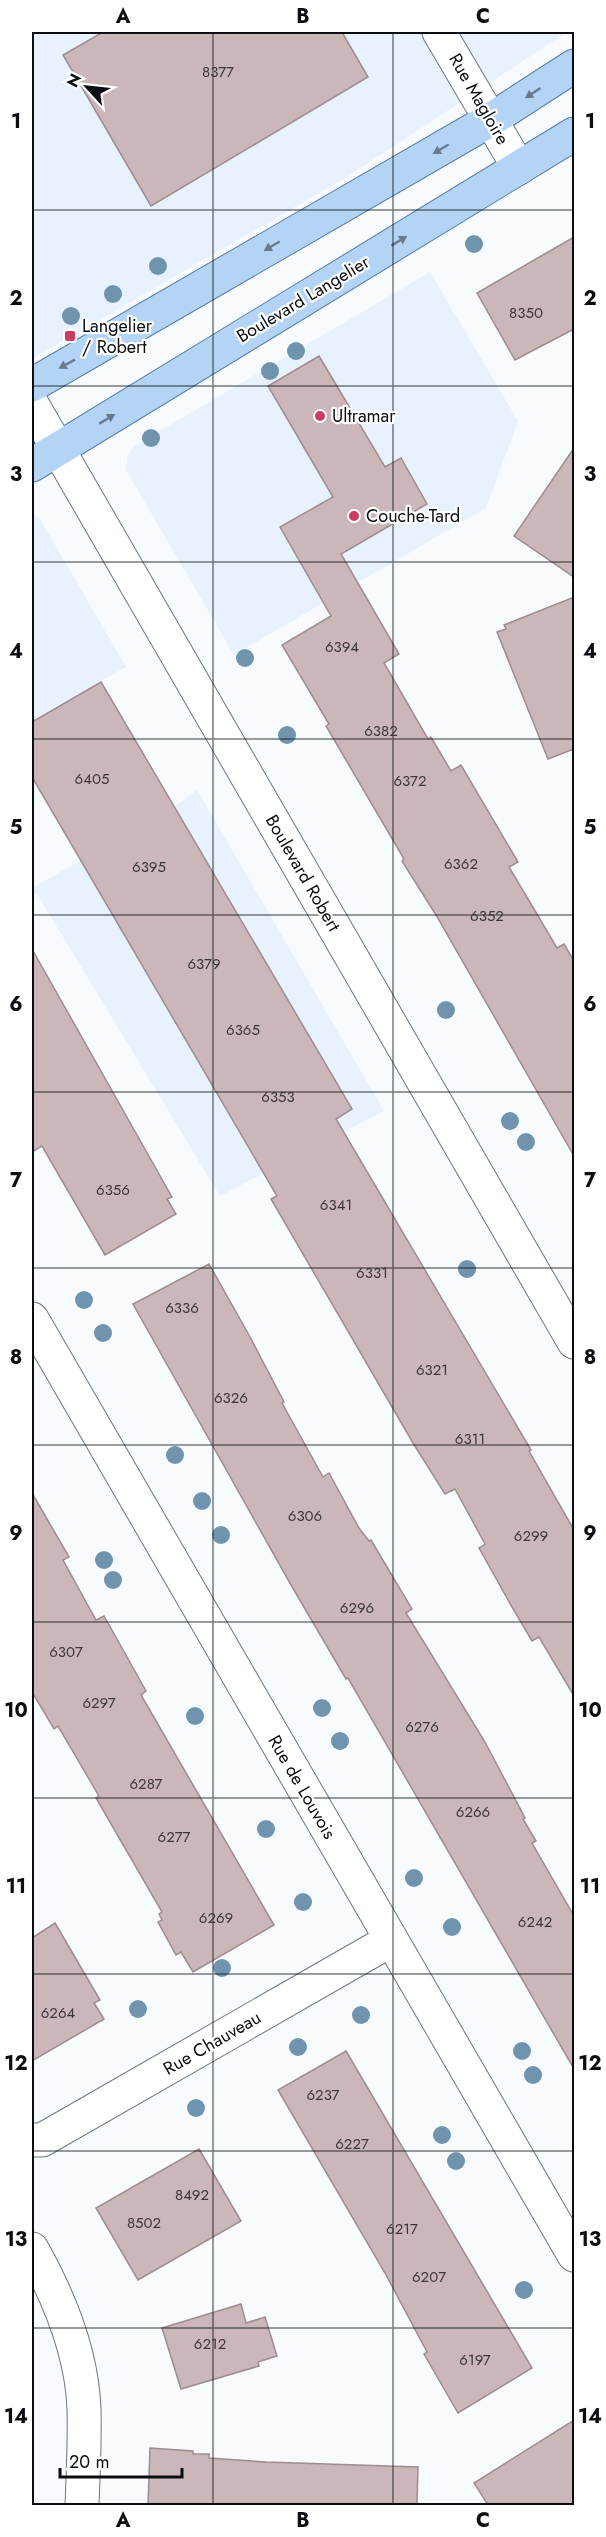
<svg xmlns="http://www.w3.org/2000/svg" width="606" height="2537" font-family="Jost,sans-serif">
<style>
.built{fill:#e7f2fe}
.building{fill:#cbb6b9;stroke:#9f8c8e;stroke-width:1.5}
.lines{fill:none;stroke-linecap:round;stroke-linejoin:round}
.minor-casing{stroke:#6a7682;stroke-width:35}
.major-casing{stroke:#577ca0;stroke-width:35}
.minor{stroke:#fff;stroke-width:33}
.major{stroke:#b3d4f4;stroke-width:33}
.tree{fill:#7094ae}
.oneway{fill:#677b8e}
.grid{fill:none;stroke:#0a0e12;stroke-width:1.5;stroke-opacity:0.55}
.poi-dot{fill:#cb3c60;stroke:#fff;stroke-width:2}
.labels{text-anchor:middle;stroke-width:4.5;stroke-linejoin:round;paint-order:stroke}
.number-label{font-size:15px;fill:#3a383c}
.street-label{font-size:18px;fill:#0a0e12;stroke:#fff}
.poi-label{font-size:18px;fill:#0a0e12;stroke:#fff;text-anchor:start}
.neatline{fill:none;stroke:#0a0e12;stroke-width:2}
.grid-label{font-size:20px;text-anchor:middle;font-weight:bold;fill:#0a0e12}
</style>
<rect width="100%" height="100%" fill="#f8fbfe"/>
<!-- built -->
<g class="built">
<path d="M32 32H567L347 177 32 359Z"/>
<path d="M430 272 518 421 486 508 234 655 126 470 127 457 133 447 141 442Z"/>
<path d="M32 513 40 519 126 667 32 720Z"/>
<path d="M197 790 384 1111 220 1196 37 894 32 898V883L34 887 174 807Z"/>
</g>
<!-- building -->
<g class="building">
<path d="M103 32H342L368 77 151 206 63 55Z"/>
<path d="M574 237V329L515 360 477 293Z"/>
<path d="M319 356 385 467 401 458 427 504 341 554 399 654 384 663 428 739 431 737 451 771 461 765 518 862 509 867 557 948 564 944 574 961V1156L436 915 402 861 404 859 326 726 329 724 282 645 331 616 280 527 333 497 268 386Z"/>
<path d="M574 448V577L514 536Z"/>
<path d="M574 597V749L548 759 497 632 506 629 504 625Z"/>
<path d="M101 682 352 1109 336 1119 531 1450 529 1451 574 1530V1696L539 1637 532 1641 512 1607 479 1548 485 1544 455 1489 445 1494 413 1443 271 1199 277 1196 32 777V722Z"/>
<path d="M32 949 172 1197 167 1199 176 1214 105 1255 42 1146 32 1152Z"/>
<path d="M209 1264 249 1335 284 1402 282 1403 323 1477 329 1473 359 1528 369 1541 371 1540 412 1609 406 1613 485 1742 525 1818 523 1819 536 1841 532 1843 574 1916V2069L348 1678 346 1679 291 1585 133 1304Z"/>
<path d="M32 1493 69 1557 63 1560 96 1620 104 1616 146 1691 141 1695 274 1925 193 1972 181 1952 176 1955 158 1922 162 1920 159 1914 162 1912 96 1798 99 1796 58 1726 54 1729 32 1692Z"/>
<path d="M55 1923 100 2000 94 2003 104 2019 32 2061V1938Z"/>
<path d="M346 2051 532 2368 458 2413 424 2354 427 2352 385 2273 278 2090Z"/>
<path d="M199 2149 241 2221 138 2280 96 2208Z"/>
<path d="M241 2304 246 2323 265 2317 277 2356 258 2362 259 2366 181 2389 162 2328Z"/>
<path d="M574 2420V2505H488L474 2483Z"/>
<path d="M150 2448 193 2451V2454H209V2458L266 2462 418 2467 417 2505H148Z"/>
</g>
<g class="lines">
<!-- minor casing -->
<g class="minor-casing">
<g id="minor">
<path d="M439 32 519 168"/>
<path d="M32 404 574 1342"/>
<path d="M32 1319 574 2255"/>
<path d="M32 2140H42L391 1940"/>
<path d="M32 2249C59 2297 82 2353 84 2409 85 2441 83 2474 82 2506"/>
</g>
</g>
<!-- major casing -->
<g class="major-casing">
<g id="major">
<path d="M32 385 492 119 574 66"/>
<path d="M32 465 574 134"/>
</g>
</g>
<!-- minor -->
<use href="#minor" class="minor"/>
<!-- major -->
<use href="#major" class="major"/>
</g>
<!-- trees -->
<g class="tree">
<circle cx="474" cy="244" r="9"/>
<circle cx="158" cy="266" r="9"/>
<circle cx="113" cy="294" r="9"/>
<circle cx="71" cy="316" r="9"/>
<circle cx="296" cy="351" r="9"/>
<circle cx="270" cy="371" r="9"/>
<circle cx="151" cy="438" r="9"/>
<circle cx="245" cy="658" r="9"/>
<circle cx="287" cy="735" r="9"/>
<circle cx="446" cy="1010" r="9"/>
<circle cx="510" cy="1121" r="9"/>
<circle cx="526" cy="1142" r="9"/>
<circle cx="467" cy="1269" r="9"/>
<circle cx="84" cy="1300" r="9"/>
<circle cx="103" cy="1333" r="9"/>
<circle cx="175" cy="1455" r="9"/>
<circle cx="202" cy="1501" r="9"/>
<circle cx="221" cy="1535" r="9"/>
<circle cx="104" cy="1560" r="9"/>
<circle cx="113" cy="1580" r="9"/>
<circle cx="322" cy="1708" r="9"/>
<circle cx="195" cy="1716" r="9"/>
<circle cx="340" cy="1741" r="9"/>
<circle cx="266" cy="1829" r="9"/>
<circle cx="414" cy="1878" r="9"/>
<circle cx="303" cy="1902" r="9"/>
<circle cx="452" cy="1927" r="9"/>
<circle cx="222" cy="1968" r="9"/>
<circle cx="138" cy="2009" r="9"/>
<circle cx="361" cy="2015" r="9"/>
<circle cx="298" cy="2047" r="9"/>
<circle cx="522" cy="2051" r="9"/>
<circle cx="533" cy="2075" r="9"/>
<circle cx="196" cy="2108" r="9"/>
<circle cx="442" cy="2135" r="9"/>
<circle cx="456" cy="2161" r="9"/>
<circle cx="524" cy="2290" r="9"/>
</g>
<!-- one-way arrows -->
<defs><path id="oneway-solid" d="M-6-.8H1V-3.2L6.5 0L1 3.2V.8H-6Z" transform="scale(1.5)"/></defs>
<g class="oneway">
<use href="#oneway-solid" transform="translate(533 93) rotate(147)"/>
<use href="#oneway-solid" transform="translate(441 149) rotate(150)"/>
<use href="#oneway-solid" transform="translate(399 241) rotate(-31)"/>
<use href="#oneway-solid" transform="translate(272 246) rotate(150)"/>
<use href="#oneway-solid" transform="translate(67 364) rotate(151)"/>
<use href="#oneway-solid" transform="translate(107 419) rotate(-31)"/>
</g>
<!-- grid -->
<path class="grid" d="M213 32V2506M393 32V2506M32 210H574M32 386H574M32 562H574M32 739H574M32 915H574M32 1092H574M32 1268H574M32 1445H574M32 1622H574M32 1798H574M32 1974H574M32 2151H574M32 2328H574"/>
<!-- markers -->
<g class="poi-dot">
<rect x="64" y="330" width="12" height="12" rx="3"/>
<circle cx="320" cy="416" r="6"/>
<circle cx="354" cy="516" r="6"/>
</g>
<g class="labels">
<!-- number labels -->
<g class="number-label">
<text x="218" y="77">8377</text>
<text x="526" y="318">8350</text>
<text x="342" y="652">6394</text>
<text x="381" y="736">6382</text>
<text x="92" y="784">6405</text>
<text x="410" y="786">6372</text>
<text x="461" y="869">6362</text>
<text x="149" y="872">6395</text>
<text x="487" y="921">6352</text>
<text x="204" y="969">6379</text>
<text x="243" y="1035">6365</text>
<text x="278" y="1102">6353</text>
<text x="113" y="1195">6356</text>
<text x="336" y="1210">6341</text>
<text x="372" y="1278">6331</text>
<text x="182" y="1313">6336</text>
<text x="432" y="1375">6321</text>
<text x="231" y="1403">6326</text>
<text x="470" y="1444">6311</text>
<text x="305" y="1521">6306</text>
<text x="531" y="1541">6299</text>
<text x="357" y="1613">6296</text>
<text x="66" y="1657">6307</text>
<text x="99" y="1708">6297</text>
<text x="422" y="1732">6276</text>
<text x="146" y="1789">6287</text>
<text x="473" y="1817">6266</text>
<text x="174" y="1842">6277</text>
<text x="216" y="1923">6269</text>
<text x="535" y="1927">6242</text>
<text x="58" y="2018">6264</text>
<text x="323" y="2100">6237</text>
<text x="352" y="2149">6227</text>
<text x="192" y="2200">8492</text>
<text x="144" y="2228">8502</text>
<text x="402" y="2234">6217</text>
<text x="429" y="2282">6207</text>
<text x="210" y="2349">6212</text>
<text x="475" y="2365">6197</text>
</g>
<!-- street labels -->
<g class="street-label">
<text transform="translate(479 99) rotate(60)" y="6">Rue Magloire</text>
<text transform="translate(303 299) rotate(-31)" y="6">Boulevard Langelier</text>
<text transform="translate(303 873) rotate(60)" y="6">Boulevard Robert</text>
<text transform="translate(302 1787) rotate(60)" y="6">Rue de Louvois</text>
<text transform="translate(212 2043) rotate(-30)" y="6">Rue Chauveau</text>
</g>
<!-- poi labels -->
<g class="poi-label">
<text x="82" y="332">Langelier<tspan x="82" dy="21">/ Robert</tspan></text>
<text x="332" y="422">Ultramar</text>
<text x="366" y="522">Couche-Tard</text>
</g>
</g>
<!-- border -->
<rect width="606" height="2537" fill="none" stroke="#ffffff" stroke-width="66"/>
<!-- north arrow -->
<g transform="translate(87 87) rotate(297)" stroke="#ffffff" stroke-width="4.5" paint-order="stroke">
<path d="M0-4.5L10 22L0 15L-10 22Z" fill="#0a0e12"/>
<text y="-9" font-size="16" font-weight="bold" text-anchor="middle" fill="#0a0e12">N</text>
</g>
<!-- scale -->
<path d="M60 2468v9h122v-9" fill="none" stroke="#0a0e12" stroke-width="3"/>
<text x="69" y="2468" font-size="18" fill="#0a0e12" stroke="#ffffff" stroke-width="4.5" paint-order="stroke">20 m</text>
<rect x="33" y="33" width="540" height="2471" class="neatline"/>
<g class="grid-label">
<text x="123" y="23">A</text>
<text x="303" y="23">B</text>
<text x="483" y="23">C</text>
<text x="16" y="128">1</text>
<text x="590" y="128">1</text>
<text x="16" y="305">2</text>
<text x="590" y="305">2</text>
<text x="16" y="481">3</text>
<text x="590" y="481">3</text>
<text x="16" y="658">4</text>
<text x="590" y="658">4</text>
<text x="16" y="834">5</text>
<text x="590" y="834">5</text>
<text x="16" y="1011">6</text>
<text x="590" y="1011">6</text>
<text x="16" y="1187">7</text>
<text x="590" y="1187">7</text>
<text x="16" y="1364">8</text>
<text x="590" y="1364">8</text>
<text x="16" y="1540">9</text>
<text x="590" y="1540">9</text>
<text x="16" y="1717">10</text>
<text x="590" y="1717">10</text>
<text x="16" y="1893">11</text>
<text x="590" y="1893">11</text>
<text x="16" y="2070">12</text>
<text x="590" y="2070">12</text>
<text x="16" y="2246">13</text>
<text x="590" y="2246">13</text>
<text x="16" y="2423">14</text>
<text x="590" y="2423">14</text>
<text x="123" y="2527">A</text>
<text x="303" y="2527">B</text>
<text x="483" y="2527">C</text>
</g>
</svg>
